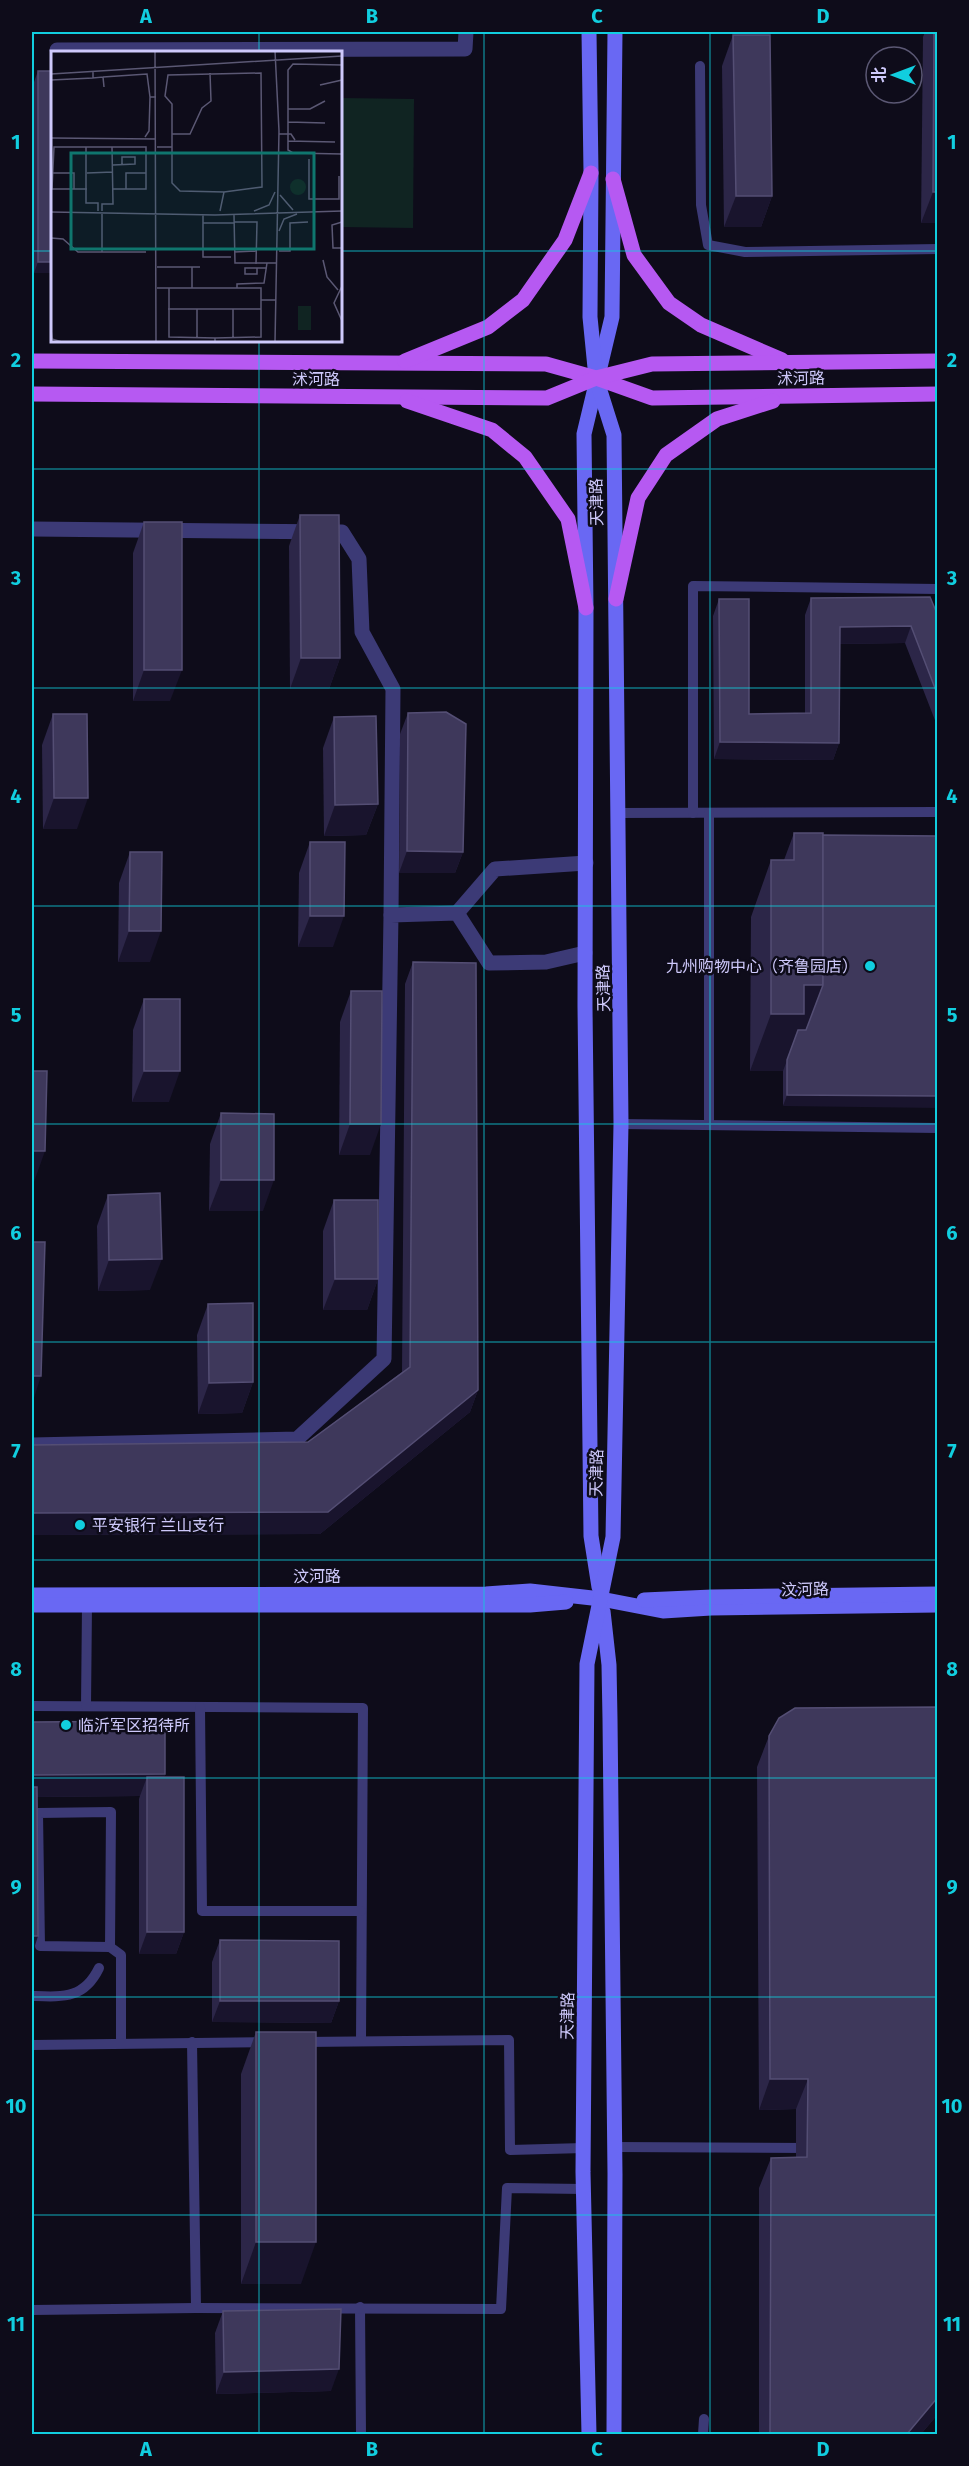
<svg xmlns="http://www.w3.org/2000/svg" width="969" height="2466" font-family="'Fira Sans','Noto Sans SC',sans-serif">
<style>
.green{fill:#102422}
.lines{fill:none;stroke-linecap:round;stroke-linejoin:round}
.lane{stroke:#3c3a76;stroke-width:10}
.street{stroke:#3c3a76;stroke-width:15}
.secondary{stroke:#6968f3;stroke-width:15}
.primary{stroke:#b659f2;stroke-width:15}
.wall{fill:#2c2648}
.shaded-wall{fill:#19142d}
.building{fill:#3e385b;stroke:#544e74;stroke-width:1.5}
.grid{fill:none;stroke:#11cedf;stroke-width:1.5;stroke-opacity:0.55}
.poi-dot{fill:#11cedf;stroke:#0e0c1a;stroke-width:2}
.labels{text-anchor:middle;stroke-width:5;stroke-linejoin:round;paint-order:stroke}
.street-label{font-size:16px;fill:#cec9fb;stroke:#0e0c1a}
.poi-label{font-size:16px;fill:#cec9fb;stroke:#0e0c1a;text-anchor:start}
.inset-road{fill:none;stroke:#5b5874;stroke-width:1.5}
.view{fill:#0f766e;fill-opacity:0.15;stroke:#0f766e;stroke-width:3}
.inset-edge{fill:none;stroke:#cec9fb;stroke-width:3}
.neatline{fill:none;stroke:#11cedf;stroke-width:2}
.grid-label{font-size:20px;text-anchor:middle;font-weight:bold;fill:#11cedf}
</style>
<rect width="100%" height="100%" fill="#0e0c1a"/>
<!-- green -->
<path class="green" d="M341 98 414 99 413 228 341 227Z"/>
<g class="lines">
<!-- lane -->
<g class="lane">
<path d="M700 66 701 205 708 245 745 252 938 249"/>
<path d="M618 813 938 812"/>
<path d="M693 813V586L938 589"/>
<path d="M621 1124 938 1128"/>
<path d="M709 1125V813"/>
<path d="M32 1706 363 1708 361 2041"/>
<path d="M86 1706 87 1605"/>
<path d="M200 1707 202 1911H361"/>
<path d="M110 1947 111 1812 38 1813 40 1946 110 1947 121 1955V2043"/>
<path d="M32 1996C63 1997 84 1999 99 1968"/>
<path d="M192 2042 196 2308"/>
<path d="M303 2042 509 2040 510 2150 584 2148"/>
<path d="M32 2045 267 2042"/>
<path d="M615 2147 808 2148"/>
<path d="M360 2307 361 2434"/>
<path d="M32 2310 196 2308 501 2309 507 2188 584 2189"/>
<path d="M703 2434 704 2419"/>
</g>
<!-- street -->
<g class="street">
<path d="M57 50 465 49 466 32"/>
<path d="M32 529 342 532 359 559 362 632 393 689 391 915"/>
<path d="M457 913 495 869 586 863"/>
<path d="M32 1445 297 1439 384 1359 391 915 457 913 489 963 546 962 585 953"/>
</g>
<!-- secondary -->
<g class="secondary">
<path d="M599 1587 591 1536 585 1006 586 608 584 434 612 317 615 32"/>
<path d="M32 1595 486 1594 530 1591 601 1599 663 1611 711 1608 938 1605"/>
<path d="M644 1600 712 1597 938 1594"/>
<path d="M32 1605H530L566 1602"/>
<path d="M603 1611 609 1665 610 1719 615 2174 614 2434"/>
<path d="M589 2434 583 2172 587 1664 613 1537 621 1124 614 435 596 378 590 317 591 173 589 32"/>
</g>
<!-- primary -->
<g class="primary">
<path d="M613 179 634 255 669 303 701 325 782 360"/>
<path d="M32 361 546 364 596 378 652 398 938 394"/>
<path d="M405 361 488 327 523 300 565 240 591 173"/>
<path d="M32 394 547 398 596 378 652 364 938 361"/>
<path d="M407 401 492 430 525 457 568 519 586 608"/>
<path d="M616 599 638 498 666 455 717 419 773 401"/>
</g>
</g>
<!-- wall -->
<g class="wall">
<path d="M925 32H938V223H921L923 37Z"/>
<path d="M733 35 772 196 761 227H724L722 66Z"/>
<path d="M38 71 52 273H34V82Z"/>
<path d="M300 515 340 658 329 689H290L289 546Z"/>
<path d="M144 522 170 701H133V553Z"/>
<path d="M811 598 938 616V728L905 643 840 644 839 743 833 760 714 759 713 616 719 599 749 714H805V615Z"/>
<path d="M408 713 463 852 455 873H399L400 734Z"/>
<path d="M53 714 77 829H43L42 745Z"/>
<path d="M334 717 378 804 366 835 324 836 323 748Z"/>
<path d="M794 833 823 835 938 836 783 1106V1071H750L751 917 771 860H784Z"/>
<path d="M310 842 333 947H298L299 873Z"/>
<path d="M130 852 150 962H118L119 883Z"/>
<path d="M413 962 478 1390 470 1412 320 1534 32 1535V1445L308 1442 402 1372 405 984Z"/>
<path d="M351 991 370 1155H339L340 1022Z"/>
<path d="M144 999 169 1102H132L133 1030Z"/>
<path d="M221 1113 263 1211H209L210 1144Z"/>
<path d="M108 1195 150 1290 98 1291 97 1226Z"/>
<path d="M334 1200 378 1279 367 1310H323V1231Z"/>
<path d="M208 1304 253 1382 242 1413 198 1414 197 1335Z"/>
<path d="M938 1707V2414L921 2434H759V2188L771 2158 796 2157V2109L759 2110 757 1767 769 1736Z"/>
<path d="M32 1722 165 1774 164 1777 184 1932 176 1954H139V1799L140 1796 37 1797Z"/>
<path d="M220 1940 339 2001 331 2023 212 2022V1962Z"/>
<path d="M256 2032 301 2284H241V2074Z"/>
<path d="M223 2311 331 2391 216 2394 215 2333Z"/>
</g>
<!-- shaded-wall -->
<g class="shaded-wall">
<path d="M933 192H938V223H921Z"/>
<path d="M736 196H772L761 227H724Z"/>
<path d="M38 262H52V273H34Z"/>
<path d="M911 626 905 643 834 644 840 627Z"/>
<path d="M301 658H340L329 689H290Z"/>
<path d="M144 670H182L170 701H133Z"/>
<path d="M720 742 839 743 833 760 714 759Z"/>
<path d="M54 798H88L77 829H43Z"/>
<path d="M378 804 366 835 324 836 335 805Z"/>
<path d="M407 851 463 852 455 873H399Z"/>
<path d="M310 916H344L333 947H298Z"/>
<path d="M129 931H161L150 962H118Z"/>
<path d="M804 985H823L802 1042H794L783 1071H750L771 1014Z"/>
<path d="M144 1071H180L169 1102H132Z"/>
<path d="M787 1095 938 1096V1108L783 1106Z"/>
<path d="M350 1124H381L370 1155H339Z"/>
<path d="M32 1151H45L34 1182H32Z"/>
<path d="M221 1180H274L263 1211H209Z"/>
<path d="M162 1259 150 1290 98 1291 109 1260Z"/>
<path d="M335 1279H378L367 1310H323Z"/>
<path d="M32 1376H41L32 1404Z"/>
<path d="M253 1382 242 1413 198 1414 209 1383Z"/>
<path d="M478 1390 470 1412 320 1534 32 1535V1513L328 1512Z"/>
<path d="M165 1774 157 1796 147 1777 140 1796 32 1797V1775Z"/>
<path d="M147 1932H184L176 1954H139Z"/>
<path d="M32 1936H38L32 1955Z"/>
<path d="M220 2001H339L331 2023 212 2022Z"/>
<path d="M770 2079H808L796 2109 759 2110Z"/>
<path d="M256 2242H316L301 2284H241Z"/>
<path d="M339 2369 331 2391 216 2394 224 2372Z"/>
<path d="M938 2397V2414L921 2434H907Z"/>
</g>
<!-- building -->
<g class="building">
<path d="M934 32H938V192H933Z"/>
<path d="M733 35H770L772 196H736Z"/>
<rect x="38" y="71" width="14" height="191"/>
<path d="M300 515H339L340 658H301Z"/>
<rect x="144" y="522" width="38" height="148"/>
<path d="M930 597 938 616V696L911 626 840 627 839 743 720 742 719 599H749V714L811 713V598Z"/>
<path d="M446 712 466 724 463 852 407 851 408 713Z"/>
<path d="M53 714H87L88 798H54Z"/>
<path d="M376 716 378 804 335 805 334 717Z"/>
<path d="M794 833H823V985H804V1014H771V860H794Z"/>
<path d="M823 835 938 836V1096L787 1095V1060L798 1030H806L823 985Z"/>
<path d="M310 842H345L344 916H310Z"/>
<path d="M130 852H162L161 931H129Z"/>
<path d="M413 962 476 963 478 1390 328 1512 32 1513V1445L308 1442 410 1367Z"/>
<path d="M351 991H382L381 1124H350Z"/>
<rect x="144" y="999" width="36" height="72"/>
<path d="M32 1071H47L45 1151H32Z"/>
<path d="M221 1113 274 1114V1180H221Z"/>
<path d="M160 1193 162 1259 109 1260 108 1195Z"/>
<path d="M334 1200H378V1279H335Z"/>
<path d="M32 1242H45L41 1376H32Z"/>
<path d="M253 1303V1382L209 1383 208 1304Z"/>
<path d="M938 1707V2397L907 2434H770L771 2158 807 2157 808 2079H770L769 1736 779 1718 795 1708Z"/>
<path d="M165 1721V1774L32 1775V1722Z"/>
<rect x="147" y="1777" width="37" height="155"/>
<path d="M32 1787H37L38 1936H32Z"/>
<path d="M220 1940 339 1941V2001H220Z"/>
<rect x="256" y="2032" width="60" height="210"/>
<path d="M341 2309 339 2369 224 2372 223 2311Z"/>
</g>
<!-- grid -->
<path class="grid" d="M259 32V52M484 32V2434M710 32V2434M32 251H52M340 251H938M259 340V2434M32 469H938M32 688H938M32 906H938M32 1124H938M32 1342H938M32 1560H938M32 1778H938M32 1997H938M32 2215H938"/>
<!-- markers -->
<g class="poi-dot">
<circle cx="870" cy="966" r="6"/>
<circle cx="80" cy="1525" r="6"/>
<circle cx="66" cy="1725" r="6"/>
</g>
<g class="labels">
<!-- street labels -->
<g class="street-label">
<text transform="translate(801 378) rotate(-1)" y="6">沭河路</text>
<text x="316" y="385">沭河路</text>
<text transform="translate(596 502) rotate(-91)" y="6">天津路</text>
<text transform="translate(603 988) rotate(-91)" y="6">天津路</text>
<text transform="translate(596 1473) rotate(-89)" y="6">天津路</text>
<text x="317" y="1582">汶河路</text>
<text transform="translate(805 1589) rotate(-1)" y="6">汶河路</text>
<text transform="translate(567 2016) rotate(-89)" y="6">天津路</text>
</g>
<!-- poi labels -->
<g class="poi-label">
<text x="858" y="972" text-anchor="end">九州购物中心（齐鲁园店）</text>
<text x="92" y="1531">平安银行 兰山支行</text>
<text x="78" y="1731">临沂军区招待所</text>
</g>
</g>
<!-- overview -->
<g transform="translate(51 51)">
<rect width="291" height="291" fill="#0e0c1a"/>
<path d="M239 136a8 8 0 1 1 16 0a8 8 0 1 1-16 0ZM247 255H260V279H247Z" fill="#102422"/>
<path class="inset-road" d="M104 0 105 291M224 0 228 80 224 291M291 14 242 13 237 19V99L242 102 291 103M42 21V27L52 26 53 36M0 23 291 5M52 26 96 23 99 46H105M0 29 42 27M269 34 291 29M237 58H259L274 50M237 71 274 72M121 83H139L151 57 160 50 159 22M228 83H240L244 89M94 86 98 80 99 46M0 87 105 88M237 90 284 91M35 96V152H47V160M61 96H95V138H62M106 96H121V132L129 140 173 141 169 160M121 96V53L114 45 117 24 210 22 211 136 173 141M258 108V148H288V125M62 114 84 113V106H71V113M1 122H23V138M36 122 62 121M36 138H1L3 96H61L62 153H51V160M75 138V122H95M229 144 242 159M203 160 218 154 224 141M0 161 164 164 291 160M152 164V206H180M183 164 184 212H225M183 171H206L205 213M291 171 281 174 282 197H291M152 172H183M228 180 233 168 246 163M0 187 12 188 27 201H95M228 200H239V172L257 171M51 201V163M183 201 205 200M272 209 276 226 287 239M106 216H149M206 217V223H194V217H216M291 235 283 252 291 270M106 237H141V216M118 237V286L164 287V291M141 237H210V249M186 237V233L213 232 216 212M117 258H210M182 258V287M0 278 1 288 11 291M146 287V258M164 287 210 286V249H225"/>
<path class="view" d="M20 102H263V198H20Z"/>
<rect width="291" height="291" class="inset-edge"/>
</g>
<!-- border -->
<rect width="969" height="2466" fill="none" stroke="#0e0c1a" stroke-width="66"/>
<!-- north arrow -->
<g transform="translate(894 75) rotate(270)"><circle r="28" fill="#0e0c1a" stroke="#5b5874" stroke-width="1.5"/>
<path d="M0-4.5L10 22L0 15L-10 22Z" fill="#11cedf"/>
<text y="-9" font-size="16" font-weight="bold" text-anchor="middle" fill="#cec9fb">北</text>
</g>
<rect x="33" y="33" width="903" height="2400" class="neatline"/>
<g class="grid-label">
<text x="146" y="23">A</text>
<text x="372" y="23">B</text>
<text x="597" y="23">C</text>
<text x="823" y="23">D</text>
<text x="16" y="149">1</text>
<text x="952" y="149">1</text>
<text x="16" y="367">2</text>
<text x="952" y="367">2</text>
<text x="16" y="585">3</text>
<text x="952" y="585">3</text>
<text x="16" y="803">4</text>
<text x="952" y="803">4</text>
<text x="16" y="1022">5</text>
<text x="952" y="1022">5</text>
<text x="16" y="1240">6</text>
<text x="952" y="1240">6</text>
<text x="16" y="1458">7</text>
<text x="952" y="1458">7</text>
<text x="16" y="1676">8</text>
<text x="952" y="1676">8</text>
<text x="16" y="1894">9</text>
<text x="952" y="1894">9</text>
<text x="16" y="2113">10</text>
<text x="952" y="2113">10</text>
<text x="16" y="2331">11</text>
<text x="952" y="2331">11</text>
<text x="146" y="2456">A</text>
<text x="372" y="2456">B</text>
<text x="597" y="2456">C</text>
<text x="823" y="2456">D</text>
</g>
</svg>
